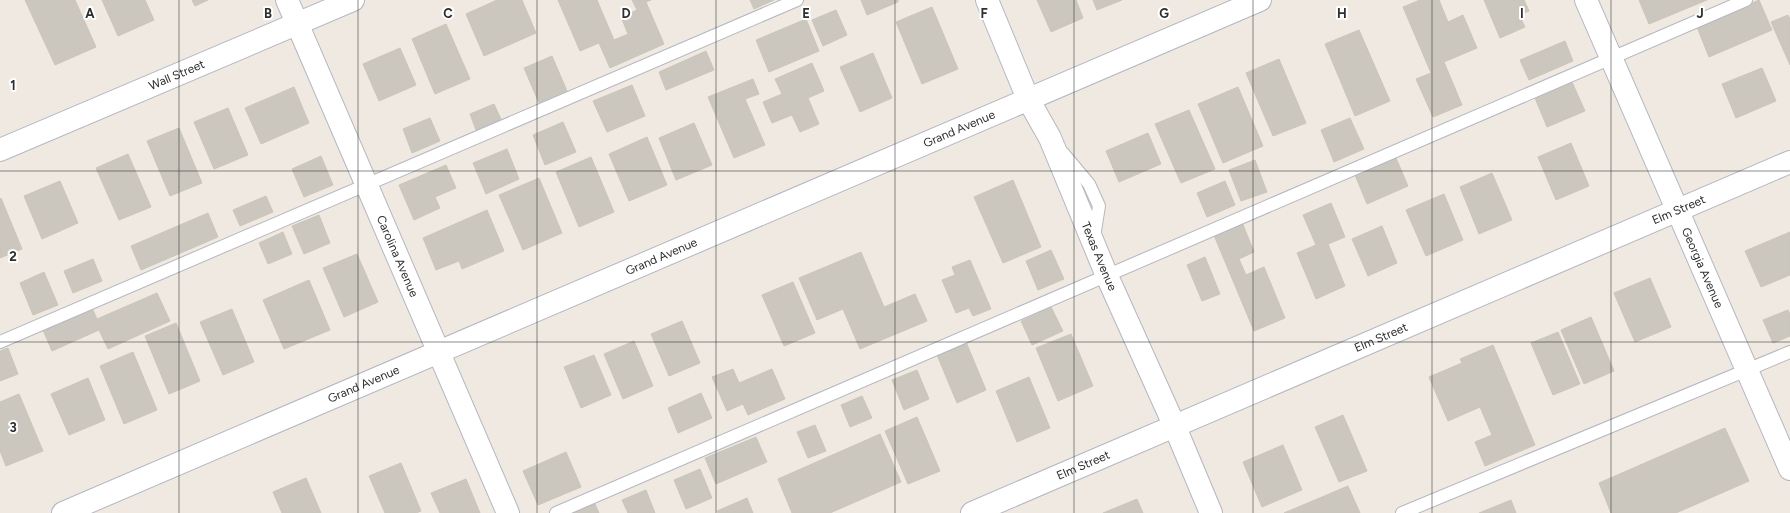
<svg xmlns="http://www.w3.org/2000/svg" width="1790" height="513" font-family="Figtree,sans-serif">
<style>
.building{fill:#cbc7bf;stroke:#cbc5ba}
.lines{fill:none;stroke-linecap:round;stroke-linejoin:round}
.lane-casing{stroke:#b4b7c1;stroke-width:14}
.street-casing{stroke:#b4b7c1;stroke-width:24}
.secondary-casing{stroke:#b4b7c1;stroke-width:24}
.lane{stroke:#fff;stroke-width:12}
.street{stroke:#fff;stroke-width:22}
.secondary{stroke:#fff;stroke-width:22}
.grid{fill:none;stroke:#2e2e2e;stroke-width:1;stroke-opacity:0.55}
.labels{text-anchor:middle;stroke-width:4;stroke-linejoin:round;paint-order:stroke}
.street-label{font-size:12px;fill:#2e2e2e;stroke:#fff}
.grid-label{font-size:13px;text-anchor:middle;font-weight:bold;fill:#2e2e2e;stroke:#fff;stroke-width:4;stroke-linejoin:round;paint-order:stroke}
</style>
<rect width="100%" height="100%" fill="#efe9e1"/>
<!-- building -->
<g class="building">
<path d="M25 0H75L96 47 55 65Z"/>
<path d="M102 0H145L154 20 118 36Z"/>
<path d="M192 0H208L195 6Z"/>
<path d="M497 0H522L536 33 484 56 466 14Z"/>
<path d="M558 0H597L614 40 628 34 621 17 637 10 632 0H651L646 2 664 44 610 68 599 43 580 51Z"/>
<path d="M750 0H774L754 9Z"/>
<path d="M861 0H898V2L867 15Z"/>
<path d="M1037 0H1076L1083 18 1051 32Z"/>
<path d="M1093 0H1122L1097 10Z"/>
<path d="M1420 0H1439L1448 22 1463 15 1477 48 1444 62 1462 105 1433 117 1416 79 1431 73 1403 7Z"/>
<path d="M1484 0H1524L1529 11 1519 15 1525 27 1500 38Z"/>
<path d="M1639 0H1707L1649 24Z"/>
<path d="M1759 0 1772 30 1709 57 1697 27Z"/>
<path d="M932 7 958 69 922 84 896 22Z"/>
<path d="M836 10 847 35 823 46 812 20Z"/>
<path d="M1788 15 1790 19V65L1771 22Z"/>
<path d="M806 19 819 51 769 72 756 40Z"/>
<path d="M446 24 470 79 435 94 412 39Z"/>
<path d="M1359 30 1390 101 1355 116 1325 44Z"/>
<path d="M1565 41 1573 61 1529 80 1520 60Z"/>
<path d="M400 48 416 85 379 101 363 64Z"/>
<path d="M706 51 714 70 666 90 659 72Z"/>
<path d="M873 53 892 98 860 112 840 67Z"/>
<path d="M552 56 567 91 539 103 524 68Z"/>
<path d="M1279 59 1306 123 1273 136 1246 73Z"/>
<path d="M812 63 824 91 808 98 819 124 800 132 792 115 772 123 763 102 782 94 775 79Z"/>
<path d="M1762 68 1776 101 1736 118 1722 84Z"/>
<path d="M753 79 759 94 745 99 765 145 734 158 708 97Z"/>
<path d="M1572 82 1585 111 1547 127 1535 98Z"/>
<path d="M632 85 645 116 607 132 593 101Z"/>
<path d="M294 87 309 123 261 144 245 108Z"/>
<path d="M1238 87 1263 146 1223 163 1198 104Z"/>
<path d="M494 104 501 119 476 130 470 114Z"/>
<path d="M228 108 248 155 214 169 194 122Z"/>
<path d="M1189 110 1215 169 1181 183 1155 124Z"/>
<path d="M430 118 440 141 412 153 403 129Z"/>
<path d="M1350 118 1364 149 1334 162 1321 130Z"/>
<path d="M563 122 576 152 545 165 533 135Z"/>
<path d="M694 123 712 165 676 180 659 138Z"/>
<path d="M179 128 202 183 170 196 147 141Z"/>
<path d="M1148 133 1161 164 1119 182 1106 151Z"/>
<path d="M647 137 667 185 629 201 609 154Z"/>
<path d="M1571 143 1589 186 1556 200 1538 157Z"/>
<path d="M507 149 519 179 486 194 473 163Z"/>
<path d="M128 154 151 207 119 220 96 168Z"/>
<path d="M321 156 333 185 304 197 292 169Z"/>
<path d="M591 157 614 212 579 227 556 172Z"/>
<path d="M1396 158 1408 186 1367 204 1355 175Z"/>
<path d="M1255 160 1267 192 1241 201 1229 170Z"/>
<path d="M446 165 456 188 435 197 440 208 414 220 399 185Z"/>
<path d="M1492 173 1512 220 1479 234 1460 187Z"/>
<path d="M539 178 562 233 523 250 499 195Z"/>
<path d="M1013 180 1041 247 1003 263 974 197Z"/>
<path d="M60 181 78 223 42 239 24 196Z"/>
<path d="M1225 181 1235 205 1207 217 1197 193Z"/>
<path d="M1444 194 1463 240 1426 256 1406 210Z"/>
<path d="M266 196 273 212 240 226 233 210Z"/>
<path d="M1 198 22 249 0 258V199Z"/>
<path d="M1331 203 1345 237 1328 244 1345 286 1316 299 1297 253 1316 245 1303 215Z"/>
<path d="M487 210 504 251 462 269 459 261 436 270 423 238Z"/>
<path d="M208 213 218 237 141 270 131 246Z"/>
<path d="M319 215 330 243 304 254 292 226Z"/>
<path d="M1242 222 1254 252 1239 259 1246 275 1264 267 1285 318 1254 331 1213 233Z"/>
<path d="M1382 226 1397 263 1368 276 1352 239Z"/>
<path d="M283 232 292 254 268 264 259 243Z"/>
<path d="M1790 232V275L1761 287 1745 251Z"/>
<path d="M1051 250 1064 279 1038 290 1026 261Z"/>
<path d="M861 252 884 307 915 294 927 321 860 349 843 309 817 320 799 278Z"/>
<path d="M357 254 378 302 344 317 323 268Z"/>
<path d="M1205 257 1220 294 1202 301 1187 265Z"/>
<path d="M93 259 102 281 73 293 64 271Z"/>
<path d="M970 260 991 309 973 316 969 308 956 313 942 280 955 275 952 267Z"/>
<path d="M44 272 58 305 33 315 20 283Z"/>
<path d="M1650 278 1671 327 1635 342 1614 293Z"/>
<path d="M309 280 330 330 284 349 263 300Z"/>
<path d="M793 282 815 333 784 346 762 295Z"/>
<path d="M157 293 170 321 108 349 99 330 52 351 43 330 92 308 97 319Z"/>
<path d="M1051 307 1063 331 1032 345 1021 321Z"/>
<path d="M232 309 254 362 223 375 200 322Z"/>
<path d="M1788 310 1790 314V336L1773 343 1763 320Z"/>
<path d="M1591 317 1614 371 1584 384 1561 330Z"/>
<path d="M682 321 700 363 669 376 651 334Z"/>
<path d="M176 323 200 381 169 394 145 336Z"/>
<path d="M1558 332 1580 384 1553 395 1531 343Z"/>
<path d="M1071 334 1093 386 1058 401 1036 348Z"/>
<path d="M634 341 653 386 623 399 604 354Z"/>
<path d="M966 342 986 390 957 403 937 355Z"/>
<path d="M1493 345 1535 445 1485 466 1475 442 1492 435 1480 407 1448 421 1429 377 1462 363 1460 359Z"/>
<path d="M8 348 18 374 0 381V351Z"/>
<path d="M133 352 157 410 124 424 100 366Z"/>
<path d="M594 355 611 395 581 408 564 367Z"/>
<path d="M733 369 739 383 772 369 785 399 748 415 743 404 727 411 712 377Z"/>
<path d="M917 370 929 399 904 410 892 380Z"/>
<path d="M1029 377 1050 428 1017 442 996 391Z"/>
<path d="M88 378 105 420 69 435 51 394Z"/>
<path d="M701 393 712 418 678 433 668 408Z"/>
<path d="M19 394 43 451 6 466 0 451V402Z"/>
<path d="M862 396 872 418 850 427 841 405Z"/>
<path d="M1343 415 1367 471 1339 482 1315 427Z"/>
<path d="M917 417 940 471 908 484 885 431Z"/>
<path d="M815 425 826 451 808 458 797 432Z"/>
<path d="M1725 428 1749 481 1676 513H1611L1599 483Z"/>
<path d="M880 434 901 482 830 513H792L778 479Z"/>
<path d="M756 437 767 462 716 484 705 458Z"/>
<path d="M1283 445 1302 490 1262 507 1243 462Z"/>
<path d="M566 452 581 487 538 505 523 471Z"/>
<path d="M401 463 421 511 416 513H385L369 476Z"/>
<path d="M700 469 712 498 686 509 674 480Z"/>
<path d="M306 478 321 513H282L273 492Z"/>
<path d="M466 479 480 513H440L431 493Z"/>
<path d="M1348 486 1360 513H1284Z"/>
<path d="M646 490 655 513H628L622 500Z"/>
<path d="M747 498 753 513H718L717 511Z"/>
<path d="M1137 499 1143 513H1103Z"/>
<path d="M1511 500 1516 513H1479Z"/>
<path d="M595 504 599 513H573Z"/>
</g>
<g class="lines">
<!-- lane casing -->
<g class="lane-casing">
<g id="lane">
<path d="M1063 153 1089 184 1099 206 1094 237"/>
<path d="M0 342 797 0"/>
<path d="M556 513 1746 0"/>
<path d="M1402 513 1790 352"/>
</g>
</g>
<!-- street casing -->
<g class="street-casing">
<g id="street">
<path id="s1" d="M287 0 508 513"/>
<path id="s2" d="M1586 0 1790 469"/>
<path id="s3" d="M0 150 353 0"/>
<path id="s4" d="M972 513 1790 162"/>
</g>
</g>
<!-- secondary casing -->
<g class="secondary-casing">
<g id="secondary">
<path id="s5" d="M987 0 1028 99 1050 138 1107 276 1175 427 1211 513"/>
<path id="s6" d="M63 513 1260 0"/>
</g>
</g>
<!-- lane -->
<use href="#lane" class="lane"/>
<!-- street -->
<use href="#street" class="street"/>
<!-- secondary -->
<use href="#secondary" class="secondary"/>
</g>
<!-- grid -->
<path class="grid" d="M179 0V513M358 0V513M537 0V513M716 0V513M895 0V513M1074 0V513M1253 0V513M1432 0V513M1611 0V513M0 171H1790M0 342H1790"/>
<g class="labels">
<!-- street labels -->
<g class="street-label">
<text dy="4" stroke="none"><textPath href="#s3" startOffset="192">Wall Street</textPath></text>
<text dy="4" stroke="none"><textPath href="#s6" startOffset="975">Grand Avenue</textPath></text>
<text dy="4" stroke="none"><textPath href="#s4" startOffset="769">Elm Street</textPath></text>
<text dy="4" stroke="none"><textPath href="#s1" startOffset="279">Carolina Avenue</textPath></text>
<text dy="4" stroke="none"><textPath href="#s6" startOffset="651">Grand Avenue</textPath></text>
<text dy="4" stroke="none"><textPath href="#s5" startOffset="280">Texas Avenue</textPath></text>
<text dy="4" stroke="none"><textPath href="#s2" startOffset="292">Georgia Avenue</textPath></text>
<text dy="4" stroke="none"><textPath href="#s4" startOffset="445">Elm Street</textPath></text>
<text dy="4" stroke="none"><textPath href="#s6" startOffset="327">Grand Avenue</textPath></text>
<text dy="4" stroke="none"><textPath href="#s4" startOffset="121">Elm Street</textPath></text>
</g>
</g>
<g class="grid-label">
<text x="90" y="18">A</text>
<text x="268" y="18">B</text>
<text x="448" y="18">C</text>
<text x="626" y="18">D</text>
<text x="806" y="18">E</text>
<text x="984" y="18">F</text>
<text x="1164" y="18">G</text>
<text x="1342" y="18">H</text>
<text x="1522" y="18">I</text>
<text x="1700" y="18">J</text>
<text x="13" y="90">1</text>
<text x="13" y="261">2</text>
<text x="13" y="432">3</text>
</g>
</svg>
